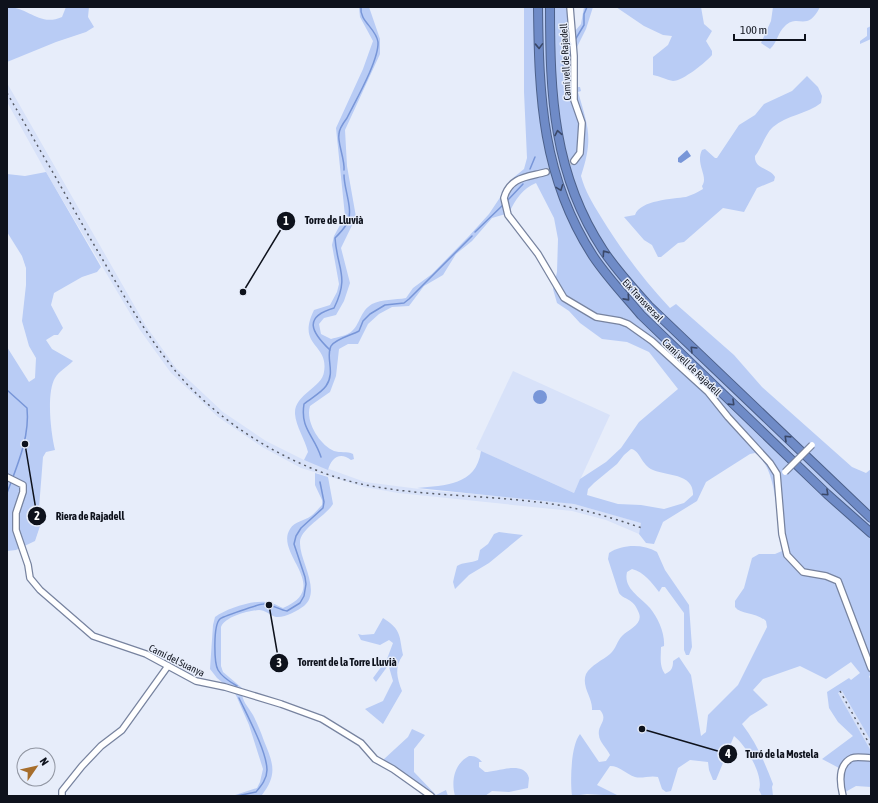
<svg xmlns="http://www.w3.org/2000/svg" width="878" height="803" font-family="'Asap Condensed',sans-serif">
<style>
.built{fill:#d8e2f9}
.green{fill:#b9ccf5;fill-rule:evenodd}
.water{fill:#7896d8}
.lines{fill:none;stroke-linecap:round;stroke-linejoin:round}
.stream{stroke:#7896d8;stroke-width:1.5}
.minor-tunnel{stroke:#c6ccd9;stroke-width:5.5;stroke-dasharray:5.5 3;stroke-linecap:butt}
.minor-casing{stroke:#77839f;stroke-width:8}
.highway-casing{stroke:#4d618b;stroke-width:10}
.minor{stroke:#fff;stroke-width:5.5}
.highway{stroke:#6f8bc7;stroke-width:8}
.rail{stroke:#575c67;stroke-width:1.5;stroke-dasharray:2 4;stroke-linecap:butt}
.minor-bridge-casing{stroke:#77839f;stroke-width:8;stroke-linecap:butt}
.minor-bridge{stroke:#fff;stroke-width:5.5}
.oneway{stroke:#3a4869}
.labels{text-anchor:middle;stroke-width:3;stroke-linejoin:round;paint-order:stroke}
.street-label{font-size:10px;fill:#0e121c;stroke:#e7edfa}
.leader{fill:none;stroke:#0e121c;stroke-width:1.5}
.callout-dot{fill:#0e121c;stroke:#e7edfa;stroke-width:1.5}
.mark-label{font-size:12px;text-anchor:middle;font-weight:bold;fill:#fff}
.callout-label{font-size:11px;text-anchor:middle;font-weight:bold;fill:#0e121c;stroke:#e7edfa;stroke-width:3;stroke-linejoin:round;paint-order:stroke}
</style>
<rect width="100%" height="100%" fill="#e7edfa"/>
<!-- built -->
<g class="built">
<path d="M7 83 146 326 176 368 223 412 266 441 304 460 365 482 435 491 537 499 574 504 642 523 639 534 606 520 572 511 398 493 364 487 301 468 262 447 218 417 171 373 140 330 46 172 7 102Z"/>
<path d="M513 371 610 415 574 493 476 449Z"/>
<path d="M842 691 871 741V751L838 693Z"/>
</g>
<!-- green -->
<g class="green">
<path d="M7 7C29 7 39 27 62 17L66 7H89L88 17 94 27 86 32 56 42 7 62Z"/>
<path d="M359 7H369L380 39V54L345 130 347 166 356 217 341 248 350 283 344 301 336 315 324 318 319 324 321 334 331 339C337 337 346 336 351 332 360 325 360 311 372 304 382 299 395 300 406 298L413 288 432 274 469 236 489 214 513 178 524 169 527 158 524 92V7H573L575 31 581 24 584 7H593L586 29 576 49 578 65 576 87H580L581 91 578 92C589 129 593 139 581 176 585 191 593 204 601 217 621 250 644 280 670 308L676 304 734 355 762 387 852 467 866 473 871 469V675L869 676 871 682V741L842 691 838 693 871 751V787L856 786 840 795 839 768 822 759 853 736 838 722 829 708 827 692 849 678 851 680 860 673 851 662 826 679 800 666 763 679 753 690 768 705 750 716 742 724C756 742 765 763 773 784L772 787 773 796H762L759 790C764 776 746 745 734 736L716 780H713L709 770 708 762 690 760 678 768 671 791 666 792 662 789 658 777C650 775 642 779 635 777 626 774 620 766 610 766L597 785 619 796 587 794 572 796C570 780 571 745 580 734L599 762 606 761 610 755C607 748 599 742 599 735 597 725 609 720 600 710H592C593 698 581 687 586 674 591 665 603 660 610 654 616 649 617 641 622 636 629 629 645 624 638 611 633 598 624 600 619 593L608 559 609 553C623 544 643 544 657 552L665 570 689 605 692 647 689 655H686L684 650V613L665 587H662L659 592C652 583 644 572 632 569L627 572C623 589 641 597 650 608 658 618 665 633 664 646L661 647C661 656 659 666 665 674 672 671 673 667 673 661L679 657 691 675 701 736 706 732 708 715 738 685 767 627 766 621C756 612 741 615 735 607V601L744 588 752 558 759 554H775L782 551C776 525 779 468 755 453L750 454 706 482 697 501 663 522 654 544 646 543 639 534 641 523 574 504 417 488C445 485 476 486 481 451L574 493 580 479 606 462 621 448 639 422 678 389 649 352 627 342 602 339 580 323 569 311 557 303 553 289 557 272 558 239 554 218 536 183C523 188 515 200 509 213L492 218 472 241 456 254 443 275 424 286 409 306 392 307 379 314 368 324 358 344H348L339 349 336 376 330 392 310 406C305 422 320 445 334 451 340 453 347 451 353 454L354 459 351 460C340 451 331 458 328 470L304 460 308 452C305 439 296 427 295 414 294 394 322 388 324 372 329 343 296 347 314 310L330 305 337 292 339 284 332 245 334 236 345 216 336 128 363 69 373 41 360 17ZM631 449C640 450 641 465 653 470 666 476 694 473 693 495L684 503 664 509 641 505 618 504 587 495 588 489 594 483 617 464 624 455Z"/>
<path d="M616 7H701L704 24 712 31 706 41 712 51V55C706 62 683 81 673 81 666 80 660 76 653 75V57L668 45 672 36 663 35 644 26Z"/>
<path d="M773 7H820C807 33 798 13 785 26 778 32 777 43 770 49L761 43 771 21Z"/>
<path d="M871 26V39L860 44V41L867 36V28Z"/>
<path d="M807 76 818 87 822 96 821 103C807 114 787 115 773 127 765 134 762 148 755 156 754 169 770 168 775 177L774 181 757 188 744 212 723 208 684 242 678 243 661 257H658L652 245 644 240 624 217 635 215C640 200 673 199 686 197 692 195 698 192 703 189L702 186C709 176 695 165 702 150L705 149 715 158H717L739 125 755 115 764 104 792 91Z"/>
<path d="M46 172 101 267 97 272 82 277 54 293 51 305 63 328 58 335H54L46 340 52 349 73 361C67 367 59 371 55 378 46 393 51 434 55 450L46 452 43 457 39 508 40 526 35 541 16 550 7 551V347L29 382 35 378 36 358 29 346 22 321 26 285V268L22 256 7 232V174L25 176Z"/>
<path d="M315 473 328 477 333 504C326 516 300 529 300 542 299 560 322 591 304 606 297 611 285 618 276 617 270 615 265 610 259 610 248 611 226 616 221 627V666L223 672 242 688C241 701 247 705 253 715 257 723 261 732 264 741 273 763 278 774 262 795L232 796 257 788 260 782 263 769 249 725 235 693 217 678 210 669 213 625 215 617C226 609 252 600 266 602 272 602 278 606 283 608 333 587 274 554 290 529 295 521 304 521 311 516 315 513 318 509 322 505V500L315 485Z"/>
<path d="M499 532 523 535 489 563 469 575 455 589 453 582 457 566C463 562 471 563 478 560L480 550 488 544 494 534Z"/>
<path d="M383 618C402 630 399 636 403 655 394 667 397 678 402 691L383 724 365 709 383 701 393 681 389 667H387L376 682 373 678 387 659 393 643 389 640 380 645 361 640 358 634 362 635 374 634Z"/>
<path d="M412 729 425 735 414 749V772L436 795 446 790 448 796H435L383 760 408 737Z"/>
<path d="M469 756C475 756 478 757 482 762H479V767L485 772C497 772 524 760 529 778L528 788 509 792 492 791 485 796H455C451 781 454 764 469 756Z"/>
</g>
<!-- water -->
<g class="water">
<path d="M687 150 691 156 681 163 678 162V158Z"/>
<circle cx="540" cy="397" r="7"/>
</g>
<g class="lines">
<!-- stream -->
<g class="stream">
<path d="M575 40 584 25V14L587 7"/>
<path d="M563 66 567 64 571 51"/>
<path d="M530 169 535 157"/>
<path d="M344 170C345 159 337 142 339 134 339 129 344 122 347 118 356 100 379 60 378 42 376 28 359 21 361 7"/>
<path d="M507 201 523 184"/>
<path d="M475 232 504 204"/>
<path d="M330 350C311 332 303 317 334 308 350 276 337 269 335 238 339 234 343 230 346 225 355 212 344 191 344 175"/>
<path d="M7 390 27 408C30 437 17 466 7 493"/>
<path d="M321 457C314 435 300 429 304 404 311 398 321 393 326 386 336 372 325 357 331 346 335 339 352 335 359 331L363 321 370 314 385 305 404 303 409 299 472 236"/>
<path d="M237 686C230 682 222 677 218 670 214 663 213 625 220 619 221 617 260 604 263 604 269 603 280 610 287 611L300 603 304 596 306 584 305 577 294 544 296 536 301 528 323 508 324 502 320 482"/>
<path d="M237 796 256 792C261 786 267 779 267 770 267 752 247 715 239 698"/>
</g>
<!-- minor-tunnel -->
<path class="minor-tunnel" d="M546 172 574 161"/>
<!-- minor casing -->
<g class="minor-casing">
<g id="minor">
<path d="M570 7 574 56V100L582 123 580 153 574 161"/>
<path d="M546 172C529 177 510 176 504 198L508 215 538 254 564 298 596 317 620 321 628 324 652 341 708 392 728 417 770 463 777 474 782 534 787 555 803 572 826 576 838 581 871 668"/>
<path d="M7 477 23 485V492L16 513V530L28 565 30 578 40 590 93 636 146 654 196 681 225 687 281 704 322 719 361 743 375 759 393 769 431 796"/>
<path d="M62 796V791L82 766 101 746 122 730 168 666"/>
<path d="M843 796C840 784 837 765 852 758 857 756 865 758 871 758"/>
</g>
</g>
<!-- highway casing -->
<g class="highway-casing">
<g id="highway">
<path d="M538 7C539 97 542 177 593 256 607 277 625 296 641 315L827 494 871 533"/>
<path d="M550 7C550 94 553 174 603 250 616 270 633 288 649 306L871 518"/>
</g>
</g>
<!-- minor -->
<use href="#minor" class="minor"/>
<!-- highway -->
<use href="#highway" class="highway"/>
<!-- rail -->
<g class="rail">
<path d="M7 93C35 141 63 190 90 238 116 282 141 328 173 368 218 424 296 471 366 485 422 496 480 495 537 502 573 506 607 516 642 528"/>
<path d="M840 691 871 747"/>
</g>
<!-- minor-bridge casing -->
<g class="minor-bridge-casing">
<path id="minor-bridge" d="M785 472 812 445"/>
</g>
<!-- minor-bridge -->
<use href="#minor-bridge" class="minor-bridge"/>
</g>
<!-- one-way arrows -->
<defs><path id="oneway-chevron" d="M-2-3.5L2.5 0L-2 3.5" fill="none" stroke-width="1.6" stroke-linecap="round" stroke-linejoin="round"/></defs>
<g class="oneway">
<use href="#oneway-chevron" transform="translate(539 46) rotate(88)"/>
<use href="#oneway-chevron" transform="translate(558 133) rotate(-101)"/>
<use href="#oneway-chevron" transform="translate(560 188) rotate(69)"/>
<use href="#oneway-chevron" transform="translate(605 253) rotate(-125)"/>
<use href="#oneway-chevron" transform="translate(627 298) rotate(48)"/>
<use href="#oneway-chevron" transform="translate(693 349) rotate(-135)"/>
<use href="#oneway-chevron" transform="translate(732 403) rotate(44)"/>
<use href="#oneway-chevron" transform="translate(787 438) rotate(-136)"/>
<use href="#oneway-chevron" transform="translate(826 493) rotate(43)"/>
</g>
<g class="labels">
<!-- street labels -->
<g class="street-label">
<text transform="translate(565 62) rotate(-93)" y="4">Camí vell de Rajadell</text>
<text transform="translate(643 300) rotate(47)" y="4">Eix Transversal</text>
<text transform="translate(692 367) rotate(44)" y="4">Camí vell de Rajadell</text>
<text transform="translate(177 660) rotate(26)" y="4">Camí del Suanya</text>
</g>
</g>
<!-- callouts -->
<path class="leader" d="M243 292L286 221M25 444L37 516M269 605L279 663M642 729L728 754"/>
<g class="callout-dot">
<circle cx="243" cy="292" r="4"/>
<circle cx="25" cy="444" r="4"/>
<circle cx="269" cy="605" r="4"/>
<circle cx="642" cy="729" r="4"/>
<circle cx="286" cy="221" r="10"/>
<circle cx="37" cy="516" r="10"/>
<circle cx="279" cy="663" r="10"/>
<circle cx="728" cy="754" r="10"/>
</g>
<g class="mark-label">
<text x="286" y="225">1</text>
<text x="37" y="520">2</text>
<text x="279" y="667">3</text>
<text x="728" y="758">4</text>
</g>
<g class="callout-label">
<text x="334" y="224">Torre de Lluvià</text>
<text x="90" y="520">Riera de Rajadell</text>
<text x="347" y="666">Torrent de la Torre Lluvià</text>
<text x="782" y="758">Turó de la Mostela</text>
</g>
<!-- border -->
<rect width="878" height="803" fill="none" stroke="#0e121c" stroke-width="16"/>
<!-- north arrow -->
<g transform="translate(36 767) rotate(56)"><circle r="19" fill="#e7edfa" stroke="#9095a1"/>
<path d="M0-3L7 15L0 10L-7 15Z" fill="#a76e2c"/>
<text y="-6" font-size="11" font-weight="bold" text-anchor="middle" fill="#0e121c">N</text>
</g>
<!-- scale -->
<path d="M734 34v6h71v-6" fill="none" stroke="#0e121c" stroke-width="2"/>
<text x="740" y="34" font-size="12" fill="#0e121c" stroke="#e7edfa" stroke-width="3" paint-order="stroke">100 m</text>
</svg>
